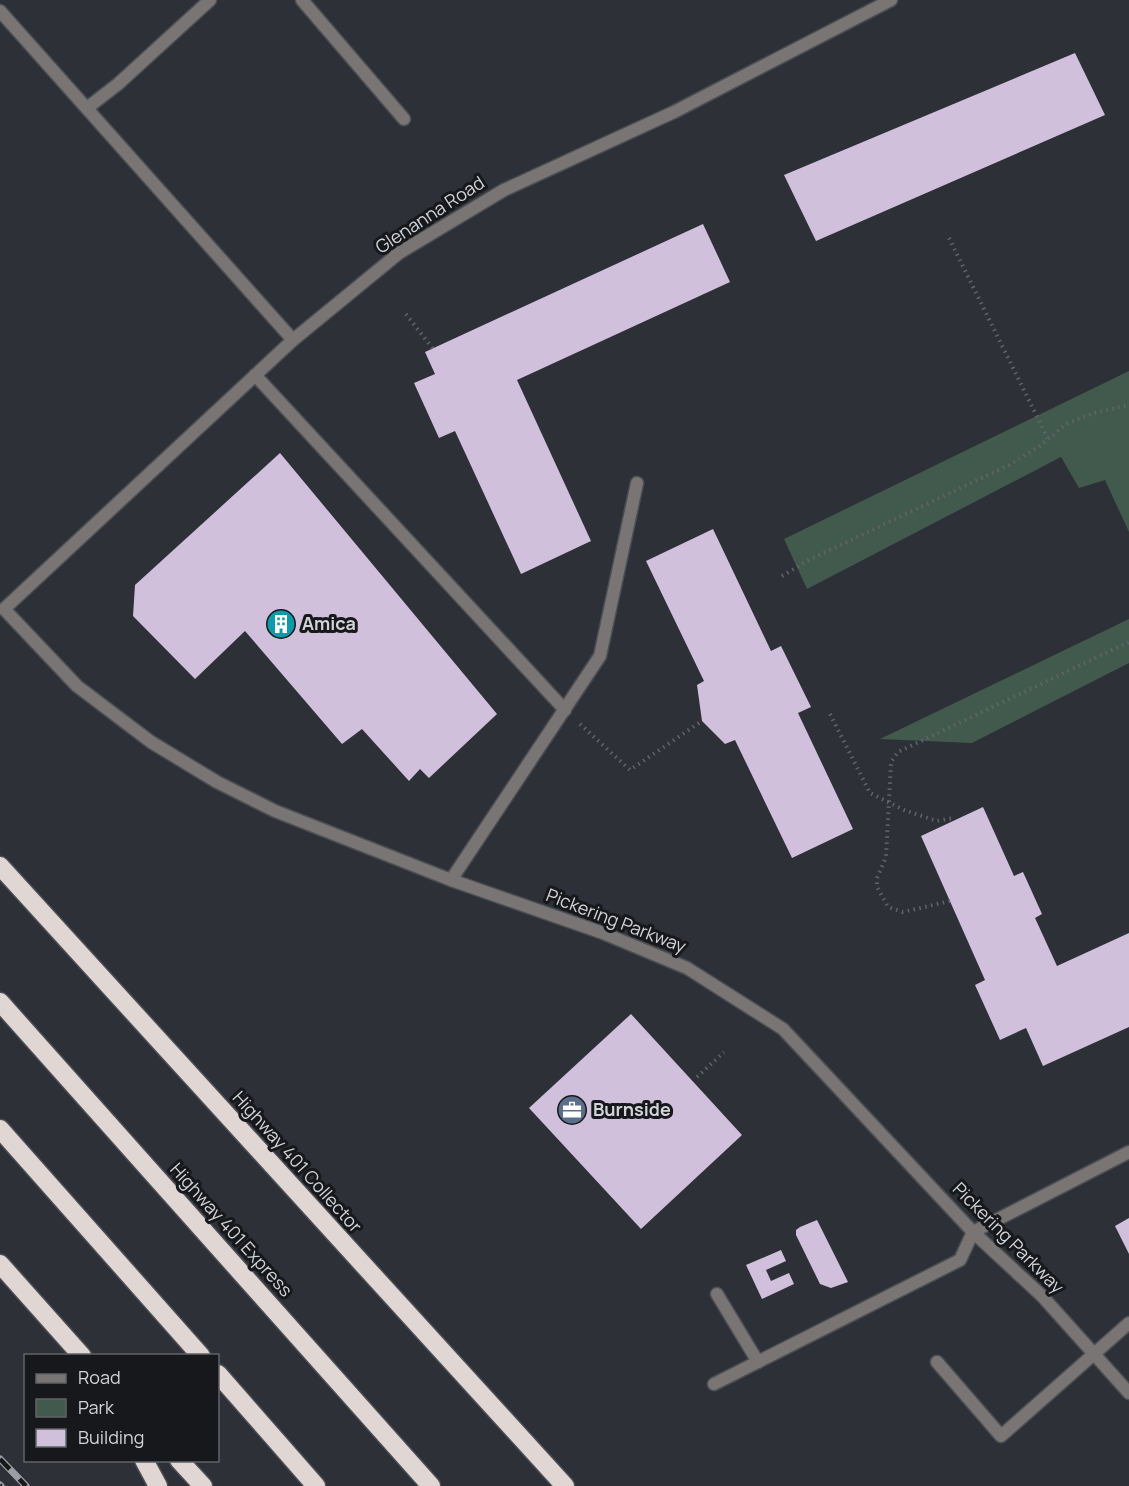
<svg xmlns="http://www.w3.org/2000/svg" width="1129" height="1486" font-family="Manrope,sans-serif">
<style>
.green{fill:#425a4d}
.building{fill:#d0c0dc}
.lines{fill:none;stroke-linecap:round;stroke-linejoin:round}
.service-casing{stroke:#4b4e53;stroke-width:15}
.tertiary-casing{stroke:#4b4e53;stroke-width:15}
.motorway-casing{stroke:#4b4e53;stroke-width:21}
.path{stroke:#616469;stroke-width:4;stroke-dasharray:1.5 4.5;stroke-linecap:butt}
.service{stroke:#797574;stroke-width:12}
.tertiary{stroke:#797574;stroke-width:12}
.motorway{stroke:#e0d6d4;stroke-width:18}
.rail-casing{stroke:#9c9ea3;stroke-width:7}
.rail{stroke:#16181b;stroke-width:4.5;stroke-dasharray:14;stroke-linecap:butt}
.labels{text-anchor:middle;stroke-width:6;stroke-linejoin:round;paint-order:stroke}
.street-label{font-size:18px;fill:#d2d4d8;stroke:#16181b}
.poi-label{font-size:18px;font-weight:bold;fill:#d2d4d8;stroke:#16181b;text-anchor:start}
</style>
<rect width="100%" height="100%" fill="#2d3036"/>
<!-- green -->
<g class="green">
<path d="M1129 371V532L1105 480 1079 488 1061 457 807 589 784 539Z"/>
<path d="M1129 619V663L972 743 880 739Z"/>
</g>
<!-- building -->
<g class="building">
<path d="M1075 53 1105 115 816 241 784 175Z"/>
<path d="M703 224 730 282 517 380 591 541 521 574 455 431 439 438 414 383 435 374 425 352Z"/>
<path d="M280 453 497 714 429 778 420 769 409 781 362 729 342 744 245 631 195 679 133 616 135 585Z"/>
<path d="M713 529 771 651 781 646 811 707 798 713 853 829 792 858 735 740 725 744 702 721 697 685 704 681 646 561Z"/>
<path d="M983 807 1014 876 1023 872 1042 914 1035 918 1057 966 1129 933V1027L1043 1066 1026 1028 1000 1040 975 985 985 980 921 836Z"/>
<path d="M631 1014 742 1135 641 1229 529 1108Z"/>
<path d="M1129 1218V1254L1115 1226Z"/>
<path d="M817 1220 848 1282 831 1288 820 1284 796 1235V1230L800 1227Z"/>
<path d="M781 1250 786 1261 766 1270 771 1281 789 1273 794 1284 762 1299 746 1265Z"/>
</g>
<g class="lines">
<!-- service casing -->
<g class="service-casing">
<g id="service">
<path d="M302 0 404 119"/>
<path d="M0 11 293 340"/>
<path d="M87 108 118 84 210 0"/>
<path d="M255 375 565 710"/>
<path d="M451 880 600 656 637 483"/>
<path d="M717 1294 758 1362"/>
<path d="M937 1362 1001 1436 1129 1323"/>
<path d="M714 1384 960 1260 973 1232"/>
</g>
</g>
<!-- tertiary casing -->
<g class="tertiary-casing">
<g id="tertiary">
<path d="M891 0 674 112 504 190 399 253 293 340 4 609 77 686 151 742 217 782 275 811 451 880 603 933 687 968 783 1029 973 1232 1042 1296 1129 1393"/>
<path d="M973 1232 1129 1152"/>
</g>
</g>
<!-- motorway casing -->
<g class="motorway-casing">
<g id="motorway">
<path d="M0 866 565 1486"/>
<path d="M0 1002 431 1486"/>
<path d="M0 1129 201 1356"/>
<path d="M0 1264 82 1356"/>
<path d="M218 1374 316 1486"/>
<path d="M144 1460 158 1486"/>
<path d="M179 1460 203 1486"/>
</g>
</g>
<!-- path -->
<g class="path">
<path d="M949 238 1048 439"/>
<path d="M406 314 433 349"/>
<path d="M782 576 809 560 1009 465 1040 446 1066 424 1094 413 1129 405"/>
<path d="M830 714 870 793 904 810 937 821 953 818"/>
<path d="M580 724 630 770 702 721"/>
<path d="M950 901 903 912 888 907 877 887V878L886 857 891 762 898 752 1129 642"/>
<path d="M697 1077 724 1052"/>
</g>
<!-- service -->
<use href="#service" class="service"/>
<!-- tertiary -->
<use href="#tertiary" class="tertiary"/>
<!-- motorway -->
<use href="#motorway" class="motorway"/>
<!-- rail casing -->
<g class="rail-casing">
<g id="rail">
<path d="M0 1459 26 1486"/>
<path d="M0 1485 1 1486"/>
</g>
</g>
<!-- rail -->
<use href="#rail" class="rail"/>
</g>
<!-- icons -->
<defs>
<g id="building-disc" transform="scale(1.5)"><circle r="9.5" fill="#0f9aa8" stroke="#16181b"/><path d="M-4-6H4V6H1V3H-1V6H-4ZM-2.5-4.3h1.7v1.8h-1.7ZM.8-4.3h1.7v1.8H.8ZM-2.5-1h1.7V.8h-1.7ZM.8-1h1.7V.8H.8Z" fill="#fff"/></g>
<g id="office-disc" transform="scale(1.5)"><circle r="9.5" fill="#5c6f8a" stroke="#16181b"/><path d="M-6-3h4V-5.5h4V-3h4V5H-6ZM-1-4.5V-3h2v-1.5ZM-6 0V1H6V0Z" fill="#fff"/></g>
</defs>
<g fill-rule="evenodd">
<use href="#building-disc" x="281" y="624"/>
<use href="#office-disc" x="572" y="1110"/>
</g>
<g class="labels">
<!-- street labels -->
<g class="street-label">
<text transform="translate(430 215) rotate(-33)" y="6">Glenanna Road</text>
<text transform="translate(616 921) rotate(21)" y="6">Pickering Parkway</text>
<text transform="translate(297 1162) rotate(48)" y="6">Highway 401 Collector</text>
<text transform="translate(231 1230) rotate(48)" y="6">Highway 401 Express</text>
<text transform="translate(1008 1238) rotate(45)" y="6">Pickering Parkway</text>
</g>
<!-- poi labels -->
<g class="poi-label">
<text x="302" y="630">Amica</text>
<text x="593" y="1116">Burnside</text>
</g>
</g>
<!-- legend -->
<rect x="24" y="1354" width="195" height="108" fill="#16181b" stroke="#616367" stroke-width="1.5"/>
<rect x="36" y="1374" width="30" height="9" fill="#797574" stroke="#616367" stroke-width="1.5"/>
<text x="78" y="1384" font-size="18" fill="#d2d4d8">Road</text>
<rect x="36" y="1399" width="30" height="18" fill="#425a4d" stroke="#616367" stroke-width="1.5"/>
<text x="78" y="1414" font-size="18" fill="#d2d4d8">Park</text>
<rect x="36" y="1429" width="30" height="18" fill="#d0c0dc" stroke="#616367" stroke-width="1.5"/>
<text x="78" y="1444" font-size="18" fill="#d2d4d8">Building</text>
</svg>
